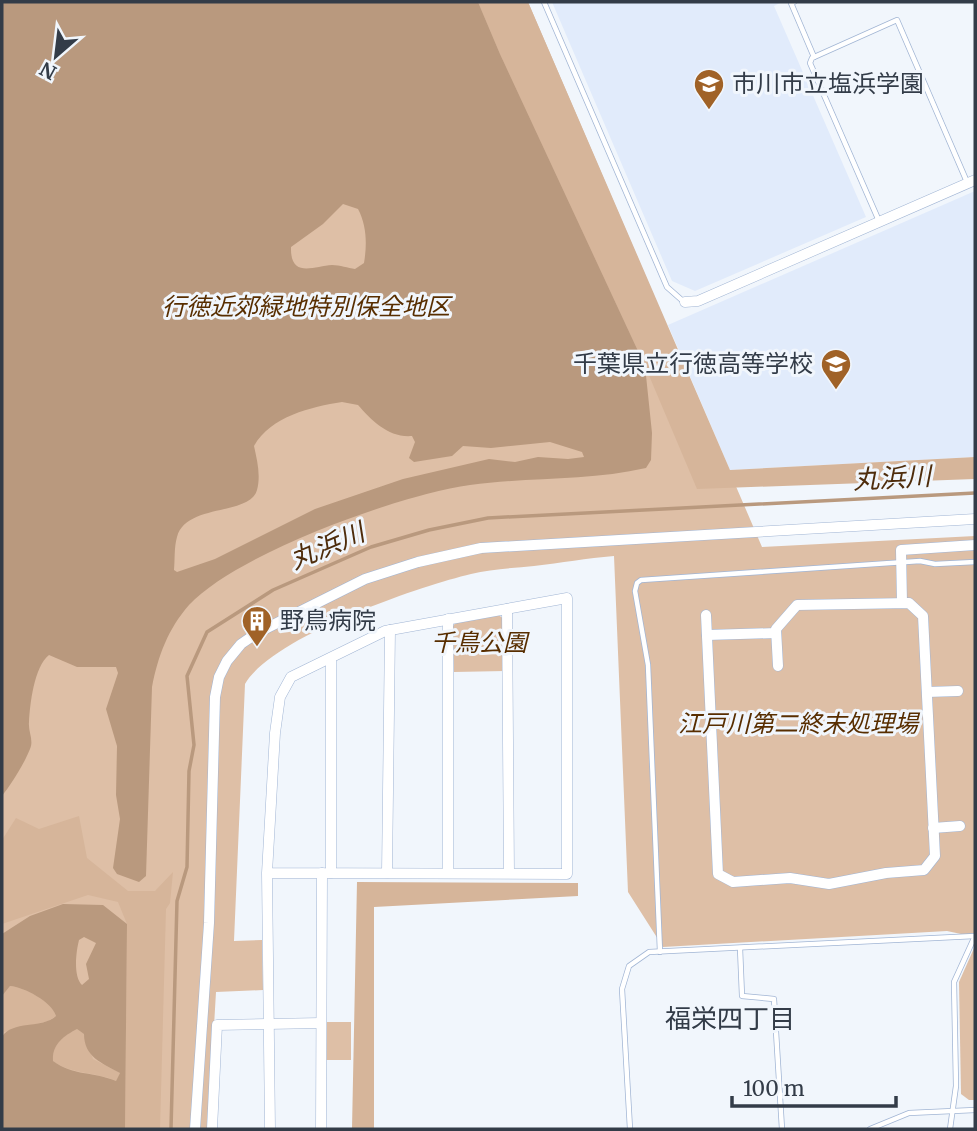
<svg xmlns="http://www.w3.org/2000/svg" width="977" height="1131" font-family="Merriweather,'Noto Sans JP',serif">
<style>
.built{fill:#e1ebfb}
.green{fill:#debfa6}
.forest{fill:#d6b59a}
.water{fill:#b9997e;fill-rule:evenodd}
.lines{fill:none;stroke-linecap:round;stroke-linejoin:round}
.stream{stroke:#b9997e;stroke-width:3.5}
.lane-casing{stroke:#a1b5d4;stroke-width:6}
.street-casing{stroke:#a1b5d4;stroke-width:11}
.lane{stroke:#fff;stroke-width:4.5}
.street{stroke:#fff;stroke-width:10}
.labels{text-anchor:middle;stroke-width:6;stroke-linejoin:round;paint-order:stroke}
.poi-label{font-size:24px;fill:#333c48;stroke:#f1f6fc;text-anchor:start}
.park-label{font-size:24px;font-style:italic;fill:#582e00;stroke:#f1f6fc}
.water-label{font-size:26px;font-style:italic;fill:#4e2c0b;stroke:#f1f6fc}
.neighbourhood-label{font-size:26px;fill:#333c48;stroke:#f1f6fc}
</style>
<rect width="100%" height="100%" fill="#f1f6fc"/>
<!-- built -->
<g class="built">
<path d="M552 2H782L774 6 866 217 695 291 672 281Z"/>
<path d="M975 191V457L730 470 668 325Z"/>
</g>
<!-- green -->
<g class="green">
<path d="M2 2H528L762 547 975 536V937L947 931 663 947 628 892 614 556C587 558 561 563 534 566 514 568 491 569 471 574 417 587 272 637 245 684L234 941 262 940 263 990 216 992 208 1129H2Z"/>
<path d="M497 614 504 619 505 671 454 672 453 626 457 621Z"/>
<path d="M975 946V1100H969L961 1094 959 982Z"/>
<rect x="325" y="1022" width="26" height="38"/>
</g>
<!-- forest -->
<g class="forest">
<path d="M478 2H528L730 470 975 457V479L697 489 645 366 500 54Z"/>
<path d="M79 816 87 858 128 891H155L173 872 170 903 166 909 160 1129H125L127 924 118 902 88 895 2 924V840L16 818 39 829Z"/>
<path d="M357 882 578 883V896L374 907V1129H352Z"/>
<path d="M10 986C24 987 52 1002 56 1016L48 1021 4 1032 2 1037V996Z"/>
<path d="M77 1029 84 1034 93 1059 120 1073 116 1081C94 1071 72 1075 53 1061 52 1044 64 1036 77 1029Z"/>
</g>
<!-- water -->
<g class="water">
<path d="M2 2H478L500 54 645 366 652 433 651 460 646 468C590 481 527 477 470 485 399 495 238 553 189 605 168 629 158 656 152 687L146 876 139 882 117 874 113 868 120 819 116 795 117 746 106 709 118 673 116 667H77L49 655C34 667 30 704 29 722 28 732 34 740 30 749 24 764 12 783 2 796ZM343 204 358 209C367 226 367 245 364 263L355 269C348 268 340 265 332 265 314 266 290 279 291 247L323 224ZM342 402 358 405C372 421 389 438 412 436L415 442 409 458 414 462 452 456 463 446 491 448 550 442 582 452 584 457 568 459 538 457 515 462 489 459 403 479 315 509 215 559 177 572 174 570C175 560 174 547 177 537 186 503 250 516 257 490 261 475 257 460 254 446 271 416 311 407 342 402Z"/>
<path d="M63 904 103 905 127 924 125 1129H2V1037C12 1020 42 1029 56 1016 52 1002 24 987 10 986L2 996V934L30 916ZM84 937 96 943 86 964 89 979 82 985C73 976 76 952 79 940ZM77 1029 84 1034C84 1057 102 1063 120 1073L116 1081C92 1071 73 1076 53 1061 52 1044 64 1036 77 1029Z"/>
</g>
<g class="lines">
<!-- stream -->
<path class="stream" d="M171 1129 177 901 187 867 189 771 194 745 187 676 207 632 273 590 371 547 429 530 488 518 975 493"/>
<!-- lane casing -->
<g class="lane-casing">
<g id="lane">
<path d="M544 2 667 287 684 302"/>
<path d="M794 2 791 3 814 57"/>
<path d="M879 221 810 63 812 58 897 20 967 182"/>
<path d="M740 948 742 996 774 999 782 1129"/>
<path d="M660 952 648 665 635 591 637 583 641 580 920 561 935 564 975 562"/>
<path d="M630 1129 622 989 629 966 649 952 975 936"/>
<path d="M870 1129 909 1113 975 1110"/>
<path d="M950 1129 956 1086 954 982 975 936"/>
</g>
</g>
<!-- street casing -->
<g class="street-casing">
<g id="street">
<path d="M685 302 698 301 975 180"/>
<path d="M902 603 901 550 975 545"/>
<path d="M507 609 509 873"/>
<path d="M706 615 718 874 733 882 790 878 829 884 886 873 924 870 935 856 923 616 909 603 797 605 776 629 778 666"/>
<path d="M707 635 776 633"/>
<path d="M927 692 958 691"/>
<path d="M933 828 960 826"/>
<path d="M267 873 567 874V598L385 631 291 677 280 697 275 733 267 873 270 1129"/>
<path d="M331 873V658"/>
<path d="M387 873 390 630"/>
<path d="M448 873V619"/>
<path d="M195 1129 209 923 215 697 219 677 227 661 241 644 257 633 365 579 418 562 481 548 975 519"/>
<path d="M212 1129 217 1025 321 1023"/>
<path d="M321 1129 322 873"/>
</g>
</g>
<!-- lane -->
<use href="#lane" class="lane"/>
<!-- street -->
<use href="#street" class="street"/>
</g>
<!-- icons -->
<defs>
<g id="school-pin" transform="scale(1.575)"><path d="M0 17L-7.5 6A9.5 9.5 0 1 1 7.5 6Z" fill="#a06227" stroke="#f1f6fc"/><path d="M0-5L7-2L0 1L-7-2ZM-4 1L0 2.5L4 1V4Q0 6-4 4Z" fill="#fff"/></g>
<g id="building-pin" transform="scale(1.575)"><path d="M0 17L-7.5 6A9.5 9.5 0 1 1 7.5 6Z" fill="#a06227" stroke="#f1f6fc"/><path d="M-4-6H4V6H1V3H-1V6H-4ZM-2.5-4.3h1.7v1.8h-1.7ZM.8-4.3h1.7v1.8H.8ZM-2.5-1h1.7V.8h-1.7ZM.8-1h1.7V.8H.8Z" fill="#fff"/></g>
</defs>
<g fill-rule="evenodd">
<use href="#school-pin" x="709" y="84"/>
<use href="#school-pin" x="836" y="364"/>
<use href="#building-pin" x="257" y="621"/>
</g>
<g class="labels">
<!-- poi labels -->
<g class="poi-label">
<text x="732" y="92">市川市立塩浜学園</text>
<text x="813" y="372" text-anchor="end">千葉県立行徳高等学校</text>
<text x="280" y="629">野鳥病院</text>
</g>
<!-- park labels -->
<g class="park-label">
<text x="306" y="315">行徳近郊緑地特別保全地区</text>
<text x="479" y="651">千鳥公園</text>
<text x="798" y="732">江戸川第二終末処理場</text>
</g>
<!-- water labels -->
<g class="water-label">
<text transform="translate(892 478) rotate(-3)" y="9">丸浜川</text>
<text transform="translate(327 546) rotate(-23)" y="9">丸浜川</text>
</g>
<!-- neighbourhood labels -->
<g class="neighbourhood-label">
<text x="730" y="1028">福栄四丁目</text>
</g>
</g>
<!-- border -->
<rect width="977" height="1131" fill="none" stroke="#333c48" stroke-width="7"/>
<!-- north arrow -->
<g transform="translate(56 56) rotate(208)" stroke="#f1f6fc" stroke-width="5" paint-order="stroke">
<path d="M0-5L12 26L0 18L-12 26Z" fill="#333c48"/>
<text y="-10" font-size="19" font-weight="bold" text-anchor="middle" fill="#333c48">N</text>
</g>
<!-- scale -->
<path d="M732 1096v10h164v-10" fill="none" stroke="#333c48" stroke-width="3.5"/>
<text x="743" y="1096" font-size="21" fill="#333c48" stroke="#f1f6fc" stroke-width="5" paint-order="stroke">100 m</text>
</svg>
